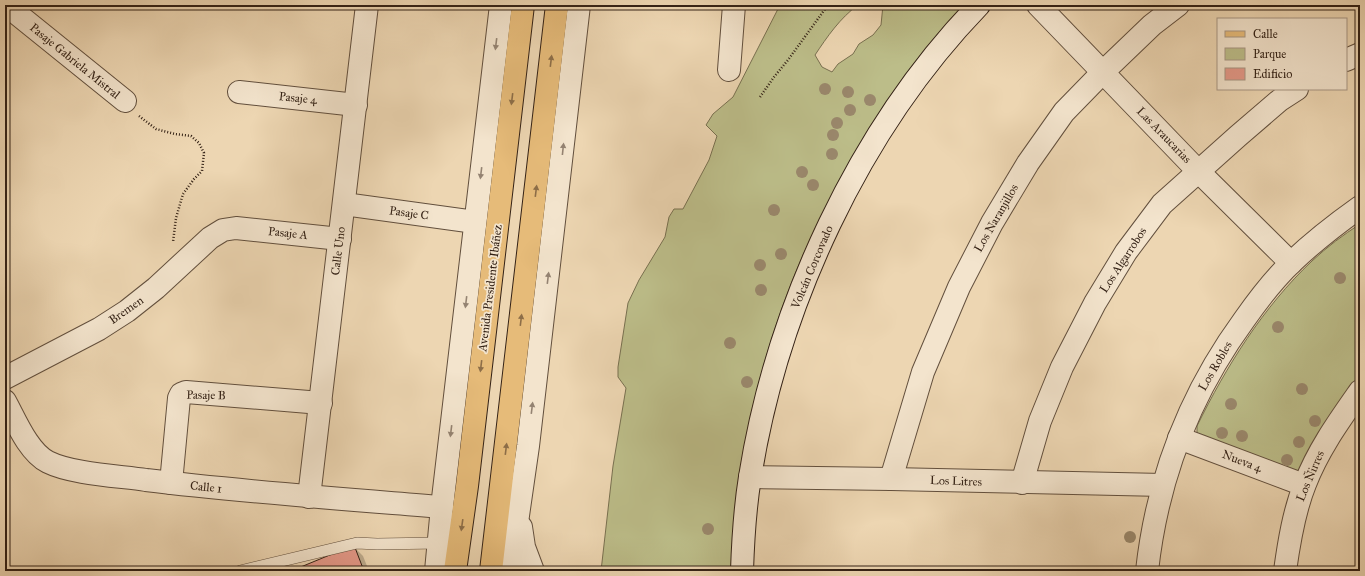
<svg xmlns="http://www.w3.org/2000/svg" width="1365" height="576" font-family="'IM FELL Great Primer',serif">
<style>
.green{fill:#bcbd89;stroke:#787050}
.shadow{fill:#0003}
.building{fill:#e59989;stroke:#342216}
.lines{fill:none;stroke-linecap:round;stroke-linejoin:round}
.lane-casing{stroke:#624f3d;stroke-width:12}
.street-casing{stroke:#624f3d;stroke-width:24}
.secondary-casing{stroke:#342216;stroke-width:24}
.primary-casing{stroke:#342216;stroke-width:24}
.path{stroke:#342216;stroke-width:2.5;stroke-dasharray:1 2;stroke-linecap:butt}
.lane{stroke:#f3e4cd;stroke-width:11}
.street{stroke:#f3e4cd;stroke-width:22}
.secondary{stroke:#f3e4cd;stroke-width:22}
.primary{stroke:#e6bb79;stroke-width:22}
.tree{fill:#9a886c}
.oneway{fill:#948372}
.oneway2{fill:#8d6e48}
.labels{text-anchor:middle;stroke-width:3.5;stroke-linejoin:round;paint-order:stroke}
.street-label{font-size:12px;fill:#342216;stroke:#f3e4cd}
</style>
<rect width="100%" height="100%" fill="#edd6b2"/>
<filter id="stains"><feTurbulence type="fractalNoise" baseFrequency=".005" numOctaves="4"/><feColorMatrix values="0 0 0 0 .2 0 0 0 0 .09 0 0 0 0 .02 0 0 0 .5 -.17"/></filter>
<radialGradient id="worn" r=".72"><stop offset=".6" stop-color="#630" stop-opacity="0"/><stop offset="1" stop-color="#630" stop-opacity=".3"/></radialGradient>
<!-- green -->
<g class="green">
<path d="M780 5H858C840 18 827 37 815 55L822 67 832 72 838 64 853 54 859 44 873 35 881 25 883 5H966C924 45 895 92 866 141 846 174 825 207 809 242 777 311 754 390 741 465 735 500 734 536 731 571H601L613 466 626 388 618 377V367L628 303 639 280 665 237 669 217 674 209H683L709 160 717 136 706 125 713 114 733 97Z"/>
<path d="M1360 224V381L1302 473 1197 435V426C1226 367 1263 307 1312 261 1327 247 1343 235 1360 224Z"/>
</g>
<!-- shadow -->
<path class="shadow" d="M354 547 363 556 369 571H294Z"/>
<!-- building -->
<path class="building" d="M354 545 364 571H291Z"/>
<g class="lines">
<!-- lane casing -->
<g class="lane-casing">
<path id="lane" d="M240 571 357 543 377 544 438 543"/>
</g>
<!-- street casing -->
<g class="street-casing">
<g id="street">
<path d="M6 5 125 101"/>
<path d="M1038 5 1198 171 1291 263"/>
<path d="M1346 60 1360 54"/>
<path d="M729 70 734 5"/>
<path d="M239 92 356 105"/>
<path d="M344 204 475 222"/>
<path d="M5 378 99 329 127 311 156 288 210 238 223 230 236 228 340 239"/>
<path d="M5 401C15 419 28 452 48 462 72 474 119 476 146 480 244 492 343 499 442 507"/>
<path d="M1179 438 1304 485"/>
<path d="M750 477 891 479 1163 485"/>
<path d="M891 479 923 372 959 287 992 223 1028 163 1064 112 1103 72 1152 25 1178 5"/>
<path d="M171 483 179 398 181 394 186 392 321 403"/>
<path d="M1022 483 1040 421 1062 367 1095 303 1126 252 1162 204 1238 136 1280 100 1297 89"/>
<path d="M309 497 367 5"/>
<path d="M521 527 524 547 533 571"/>
<path d="M436 571 442 507 501 5"/>
<path d="M510 571 528 446 579 5"/>
<path d="M1147 571C1157 480 1190 394 1244 320 1258 300 1274 279 1292 262 1313 242 1336 224 1360 207"/>
<path d="M1285 571C1289 542 1294 511 1305 484 1318 450 1339 421 1360 391"/>
</g>
</g>
<!-- secondary casing -->
<g class="secondary-casing">
<path id="secondary" d="M742 571C743 540 745 508 750 477 777 307 859 129 979 5"/>
</g>
<!-- primary casing -->
<g class="primary-casing">
<g id="primary">
<path d="M455 571 467 486 523 5"/>
<path d="M491 571 557 5"/>
</g>
</g>
<!-- path -->
<g class="path">
<path d="M760 97 774 77 788 60 828 5"/>
<path d="M139 116 156 129 175 134 191 136 199 143 204 153 202 171 194 179 183 194 176 218 173 242"/>
</g>
<!-- lane -->
<use href="#lane" class="lane"/>
<!-- street -->
<use href="#street" class="street"/>
<!-- secondary -->
<use href="#secondary" class="secondary"/>
<!-- primary -->
<use href="#primary" class="primary"/>
</g>
<!-- trees -->
<g class="tree">
<circle cx="825" cy="89" r="6"/>
<circle cx="848" cy="92" r="6"/>
<circle cx="870" cy="100" r="6"/>
<circle cx="850" cy="110" r="6"/>
<circle cx="837" cy="123" r="6"/>
<circle cx="833" cy="135" r="6"/>
<circle cx="832" cy="154" r="6"/>
<circle cx="802" cy="172" r="6"/>
<circle cx="813" cy="185" r="6"/>
<circle cx="774" cy="210" r="6"/>
<circle cx="781" cy="254" r="6"/>
<circle cx="760" cy="265" r="6"/>
<circle cx="1340" cy="278" r="6"/>
<circle cx="761" cy="290" r="6"/>
<circle cx="1278" cy="327" r="6"/>
<circle cx="730" cy="343" r="6"/>
<circle cx="747" cy="382" r="6"/>
<circle cx="1302" cy="389" r="6"/>
<circle cx="1231" cy="404" r="6"/>
<circle cx="1315" cy="421" r="6"/>
<circle cx="1222" cy="433" r="6"/>
<circle cx="1242" cy="436" r="6"/>
<circle cx="1299" cy="442" r="6"/>
<circle cx="1287" cy="460" r="6"/>
<circle cx="708" cy="529" r="6"/>
<circle cx="1130" cy="537" r="6"/>
</g>
<!-- one-way arrows -->
<defs><path id="oneway-solid" d="M-6-.8H1V-3.2L6.5 0L1 3.2V.8H-6Z"/></defs>
<g class="oneway">
<use href="#oneway-solid" transform="translate(496 44) rotate(97)"/>
<use href="#oneway-solid" transform="translate(563 149) rotate(-84)"/>
<use href="#oneway-solid" transform="translate(481 173) rotate(97)"/>
<use href="#oneway-solid" transform="translate(548 278) rotate(-83)"/>
<use href="#oneway-solid" transform="translate(466 302) rotate(97)"/>
<use href="#oneway-solid" transform="translate(532 408) rotate(-83)"/>
<use href="#oneway-solid" transform="translate(451 431) rotate(97)"/>
</g>
<g class="oneway2">
<use href="#oneway-solid" transform="translate(551 61) rotate(-83)"/>
<use href="#oneway-solid" transform="translate(512 99) rotate(97)"/>
<use href="#oneway-solid" transform="translate(536 191) rotate(-83)"/>
<use href="#oneway-solid" transform="translate(521 320) rotate(-83)"/>
<use href="#oneway-solid" transform="translate(481 366) rotate(97)"/>
<use href="#oneway-solid" transform="translate(506 449) rotate(-83)"/>
<use href="#oneway-solid" transform="translate(462 525) rotate(98)"/>
</g>
<g class="labels">
<!-- street labels -->
<g class="street-label">
<text transform="translate(75 61) rotate(39)" y="4">Pasaje Gabriela Mistral</text>
<text transform="translate(298 98) rotate(6)" y="4">Pasaje 4</text>
<text transform="translate(1164 135) rotate(46)" y="4">Las Araucarias</text>
<text transform="translate(409 213) rotate(8)" y="4">Pasaje C</text>
<text transform="translate(996 218) rotate(-60)" y="4">Los Naranjillos</text>
<text transform="translate(288 233) rotate(6)" y="4">Pasaje A</text>
<text transform="translate(338 251) rotate(-83)" y="4">Calle Uno</text>
<text transform="translate(1123 260) rotate(-57)" y="4">Los Algarrobos</text>
<text transform="translate(812 267) rotate(-67)" y="4">Volcán Corcovado</text>
<text transform="translate(490 288) rotate(-83)" y="4">Avenida Presidente Ibáñez</text>
<text transform="translate(126 310) rotate(-35)" y="4">Bremen</text>
<text transform="translate(1215 366) rotate(-60)" y="4">Los Robles</text>
<text transform="translate(206 395) rotate(1)" y="4">Pasaje B</text>
<text transform="translate(1242 461) rotate(21)" y="4">Nueva 4</text>
<text transform="translate(1310 476) rotate(-67)" y="4">Los Ñirres</text>
<text transform="translate(956 481) rotate(2)" y="4">Los Litres</text>
<text transform="translate(206 487) rotate(6)" y="4">Calle 1</text>
</g>
</g>
<!-- margin -->
<rect width="1365" height="576" fill="none" stroke="#edd6b2" stroke-width="20"/>
<rect x="6" y="6" width="1353" height="564" fill="none" stroke="#342216" stroke-width="2"/>
<rect x="10" y="10" width="1345" height="556" fill="none" stroke="#342216"/>
<!-- legend -->
<rect x="1217" y="18" width="130" height="72" fill="#f3e4cd" stroke="#a79684"/>
<rect x="1225" y="31" width="20" height="6" fill="#e6bb79" stroke="#a79684"/>
<text x="1253" y="38" font-size="12" fill="#342216">Calle</text>
<rect x="1225" y="48" width="20" height="12" fill="#bcbd89" stroke="#a79684"/>
<text x="1253" y="58" font-size="12" fill="#342216">Parque</text>
<rect x="1225" y="68" width="20" height="12" fill="#e59989" stroke="#a79684"/>
<text x="1253" y="78" font-size="12" fill="#342216">Edificio</text>
<rect width="100%" height="100%" filter="url(#stains)"/>
<rect width="100%" height="100%" fill="url(#worn)"/>
</svg>
